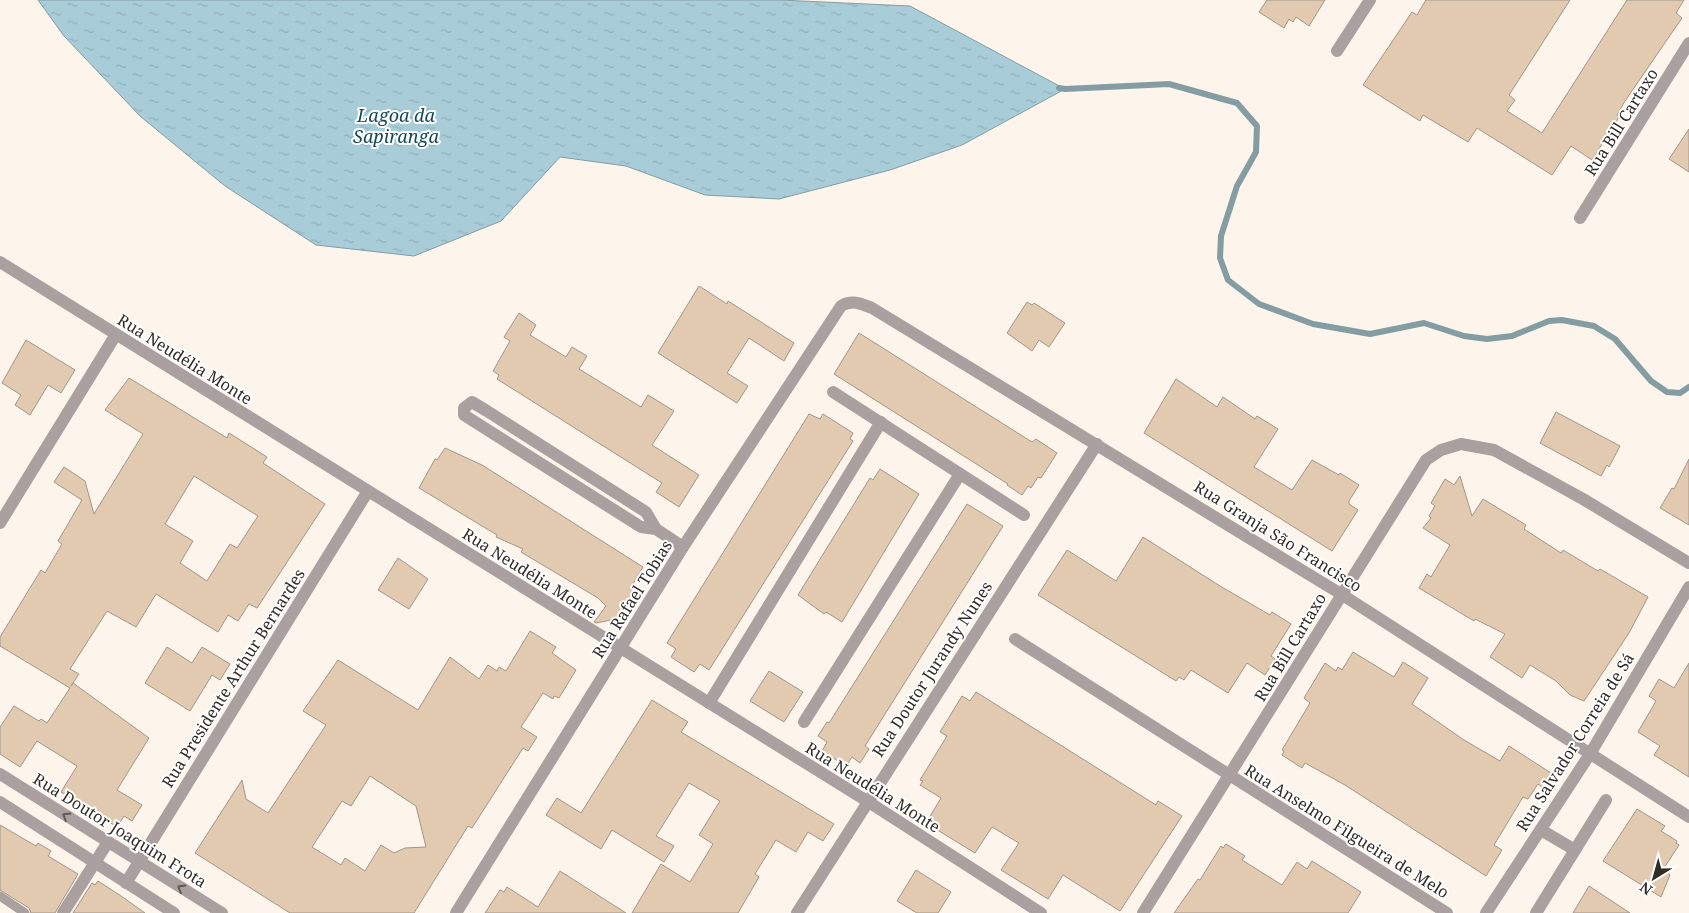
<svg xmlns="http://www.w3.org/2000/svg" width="1689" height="913" font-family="'Noto Serif',serif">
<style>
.water{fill:url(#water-ripples);stroke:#849da3}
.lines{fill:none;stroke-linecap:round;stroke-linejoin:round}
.stream{stroke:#849da3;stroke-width:6}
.building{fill:#e2cab1;stroke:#a39688;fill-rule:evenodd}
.service{stroke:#aaa09f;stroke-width:9}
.minor{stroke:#aaa09f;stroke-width:12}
.tertiary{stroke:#aaa09f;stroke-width:12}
.oneway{stroke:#615a56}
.labels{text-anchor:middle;stroke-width:4;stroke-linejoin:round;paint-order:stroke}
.street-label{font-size:16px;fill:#312c26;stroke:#fff}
.water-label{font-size:18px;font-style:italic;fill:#154957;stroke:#fff}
</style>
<defs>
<pattern id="water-ripples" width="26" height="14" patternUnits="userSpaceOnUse" patternTransform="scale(1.25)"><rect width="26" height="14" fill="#a8cdd9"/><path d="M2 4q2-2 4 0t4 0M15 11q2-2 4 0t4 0" fill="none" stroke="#91b0ba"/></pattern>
</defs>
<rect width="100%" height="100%" fill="#fdf4eb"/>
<!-- water -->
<path class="water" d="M38 0H780L910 6 1065 89 962 145 890 170 779 199 705 195 626 166 560 157 501 221 414 256 316 245 225 186 140 116 64 36Z"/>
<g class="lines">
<!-- stream -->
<path class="stream" d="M1059 88 1065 89 1169 84 1237 103 1257 126 1256 152 1237 186 1221 236 1220 258 1228 280 1259 304 1313 324 1370 334 1424 323 1464 336 1487 339 1512 336 1549 321 1562 320 1594 326 1615 339 1651 381 1667 392 1680 393 1689 387"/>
</g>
<!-- building -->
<g class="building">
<path d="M1267 0H1325L1309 26 1296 17 1293 22 1289 19 1284 28 1259 12Z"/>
<path d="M1426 0H1570L1509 95 1515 100 1507 111 1542 133 1627 0H1684L1676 13 1682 18 1625 101 1617 115 1619 117 1592 160 1571 146 1552 175 1477 128 1468 142 1423 115 1420 121 1363 85 1412 12 1417 15Z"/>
<path d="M1689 129V172L1669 159Z"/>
<path d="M699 286 727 304 728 301 794 343 784 361 749 338 727 373 748 386 737 403 658 353Z"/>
<path d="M1027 302 1032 305 1034 303 1065 323 1049 347 1039 340 1032 351 1007 333Z"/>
<path d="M519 313 536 325 530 335 566 357 572 347 587 356 579 369 641 407 648 395 674 411 652 445 699 475 679 507 656 492 662 483 497 379 499 375 493 371 510 341 504 337Z"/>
<path d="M859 333 1032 442 1036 439 1057 453 1041 478 1038 477 1031 488 1028 486 1022 495 1007 485 1008 484 834 374Z"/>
<path d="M26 340 75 370 61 393 48 385 30 415 15 405 21 395 2 383Z"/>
<path d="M129 378 227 438 229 433 267 457 263 463 325 504 257 608 249 604 238 621 228 615 218 632 156 594 136 627 107 611 70 669 79 674 71 686 73 683 149 738 117 790 142 805 132 821 124 816 117 827 61 792 77 766 37 741 20 767 0 754V727L14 706 39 721 41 719 47 723 70 688 0 646V637L41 570 45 573 62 544 58 541 82 500 54 482 64 467 85 481 94 514 143 434 105 410ZM194 476 258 516 237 548 230 544 207 581 180 563 193 541 165 524Z"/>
<path d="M1176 379 1217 407 1223 397 1255 419 1257 416 1278 429 1254 467 1292 490 1312 460 1339 475 1340 473 1359 485 1349 501V504L1358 510 1332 551 1144 433Z"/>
<path d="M1556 412 1620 446 1609 467 1607 465 1601 476 1540 443Z"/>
<path d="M809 414 820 419 823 414 853 433 850 439 853 441 709 670 700 664 694 672 671 657 676 649 667 643Z"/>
<path d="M445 448 482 465 643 567 630 589 636 593 621 618 596 623 594 622 606 606 598 598 521 552 523 549 496 537 497 535 419 488 435 459 437 460Z"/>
<path d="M1689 459V525L1660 508 1672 488 1674 489Z"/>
<path d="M880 469 919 494 842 622 826 612 824 614 798 595 870 478 873 480Z"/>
<path d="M1460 476 1472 516 1483 499 1526 525 1524 529 1561 553 1563 550 1598 571 1600 569 1648 597 1629 633 1584 701 1570 695 1556 681 1530 665 1522 678 1490 657 1505 634 1475 619 1474 621 1419 588 1427 574 1431 577 1450 545 1423 528 1431 518 1429 516 1435 506 1431 503 1445 479 1454 485Z"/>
<path d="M967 504 1003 526 865 746 869 749 860 763 852 757 846 766 822 751 827 742 818 736 827 722 829 723Z"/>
<path d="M1143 537 1220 586 1270 615 1272 612 1291 624 1271 656 1275 659 1265 675 1247 663 1228 693 1191 670 1184 680 1179 677 1176 681 1038 595 1067 550 1116 581Z"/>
<path d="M398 558 428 579 409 609 378 590Z"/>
<path d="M530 631 556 647 552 653 576 670 559 698 554 696 553 699 543 693 521 727 537 737 528 751 523 748 472 828 468 826 414 913H290L195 853 242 780 246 799 268 813 326 725 303 711 338 660 418 710 450 657 479 679 488 665 497 671 499 667 506 671ZM370 776 416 806 426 847 405 848 394 853 381 845 365 871 345 858 341 865 312 847 342 801 351 806Z"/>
<path d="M167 647 192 663 202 647 230 664 220 680 212 675 190 711 145 683Z"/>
<path d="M1353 652 1394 677 1403 662 1428 678 1412 704 1464 740 1500 761 1509 746 1551 773 1542 787 1538 784 1528 799 1523 797 1494 845 1502 850 1486 876 1345 785 1305 763 1302 768 1282 755 1284 751 1282 750 1310 703 1304 698 1325 663 1336 671 1338 667 1342 670Z"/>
<path d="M1689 663V777L1654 755 1660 746 1638 732 1656 701 1649 696 1659 679 1674 688Z"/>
<path d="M769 671 803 692 784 722 750 701Z"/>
<path d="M976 692 1156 805 1158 801 1182 816 1120 911 1063 875 1048 899 1001 870 1019 843 992 827 975 853 926 823 941 798 920 785 923 781 920 780 947 736 940 732 962 696 970 701Z"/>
<path d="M652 700 688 722 681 732 834 824 823 841 808 832 796 852 776 840 755 874 759 877 738 913H632L661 864 690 882 713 844 699 835 720 801 689 783 656 836 674 846 664 862 612 830 601 849 546 815 557 798 581 813Z"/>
<path d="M1637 809 1665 826 1661 831 1677 841 1676 843 1679 845 1664 868 1670 875 1661 897 1603 861Z"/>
<path d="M0 825 36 846 38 843 51 851 48 856 78 874 55 913H31L29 908 0 890Z"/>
<path d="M1226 844 1245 856 1242 860 1282 885 1297 862 1307 869 1312 861 1361 892 1348 913H1174L1198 879 1200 880 1221 846 1223 848Z"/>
<path d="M916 870 951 892 938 913H917L897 901Z"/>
<path d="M560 871 626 913H485L500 890 504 892 507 887 538 907Z"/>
<path d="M98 881 121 896 145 913H73L92 883 95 885Z"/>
<path d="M1589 886 1630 913H1573Z"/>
</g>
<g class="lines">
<!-- service -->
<path class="service" d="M0 896 25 913"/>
<!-- minor -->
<g class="minor">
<path d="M1337 51 1370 0"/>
<path d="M1580 218 1689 43"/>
<path d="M0 262 867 801 1041 913"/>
<path d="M833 392 1024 515"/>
<path d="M0 523 115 336"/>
<path d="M656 529 641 527 464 415V408L472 402 487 411 646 512 656 529 683 547"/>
<path d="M1015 639 1447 913"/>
<path d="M709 703 881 422"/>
<path d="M804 722 960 474"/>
<path d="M1541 830 1575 850"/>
<path d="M126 883 368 491"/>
<path d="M63 913 108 842"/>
<path d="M456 913 683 547 841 306C852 299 862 304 872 308L1341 594 1689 817"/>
<path d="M797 913 1097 444"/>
<path d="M1143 913 1426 460 1441 450 1461 444 1494 450 1583 499 1689 563"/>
<path d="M1486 913 1590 754 1689 587"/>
<path d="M1536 913 1606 800"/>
</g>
<!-- tertiary -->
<g class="tertiary">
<path d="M0 774 222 913"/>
<path d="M0 802 174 913"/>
</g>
</g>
<!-- one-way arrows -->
<defs><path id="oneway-chevron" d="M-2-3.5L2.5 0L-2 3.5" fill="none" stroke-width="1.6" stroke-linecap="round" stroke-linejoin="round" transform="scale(1.25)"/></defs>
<g class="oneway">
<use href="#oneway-chevron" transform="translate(66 816) rotate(-148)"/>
<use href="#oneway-chevron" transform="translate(181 888) rotate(-149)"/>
</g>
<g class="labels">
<!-- street labels -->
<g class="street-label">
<text transform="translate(1621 122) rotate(-58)" y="6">Rua Bill Cartaxo</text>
<text transform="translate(185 359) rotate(32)" y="6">Rua Neudélia Monte</text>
<text transform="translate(1278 536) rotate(32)" y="6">Rua Granja São Francisco</text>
<text transform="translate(530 573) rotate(32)" y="6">Rua Neudélia Monte</text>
<text transform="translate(632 599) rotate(-58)" y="6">Rua Rafael Tobias</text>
<text transform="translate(1290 647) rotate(-59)" y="6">Rua Bill Cartaxo</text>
<text transform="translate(932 669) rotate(-57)" y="6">Rua Doutor Jurandy Nunes</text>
<text transform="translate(233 678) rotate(-58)" y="6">Rua Presidente Arthur Bernardes</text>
<text transform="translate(1575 742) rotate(-58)" y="6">Rua Salvador Correia de Sá</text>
<text transform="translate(873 787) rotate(32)" y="6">Rua Neudélia Monte</text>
<text transform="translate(120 830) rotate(32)" y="6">Rua Doutor Joaquim Frota</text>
<text transform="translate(1347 831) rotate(32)" y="6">Rua Anselmo Filgueira de Melo</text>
</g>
<!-- water labels -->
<g class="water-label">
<text x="396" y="122">Lagoa da<tspan x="396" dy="21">Sapiranga</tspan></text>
</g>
</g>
<!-- north arrow -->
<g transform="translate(1654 878) rotate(217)" stroke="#ffffff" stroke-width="4" paint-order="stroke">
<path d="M0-4L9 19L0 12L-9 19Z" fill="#312c26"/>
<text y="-8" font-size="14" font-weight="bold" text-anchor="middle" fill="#312c26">N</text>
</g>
</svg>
